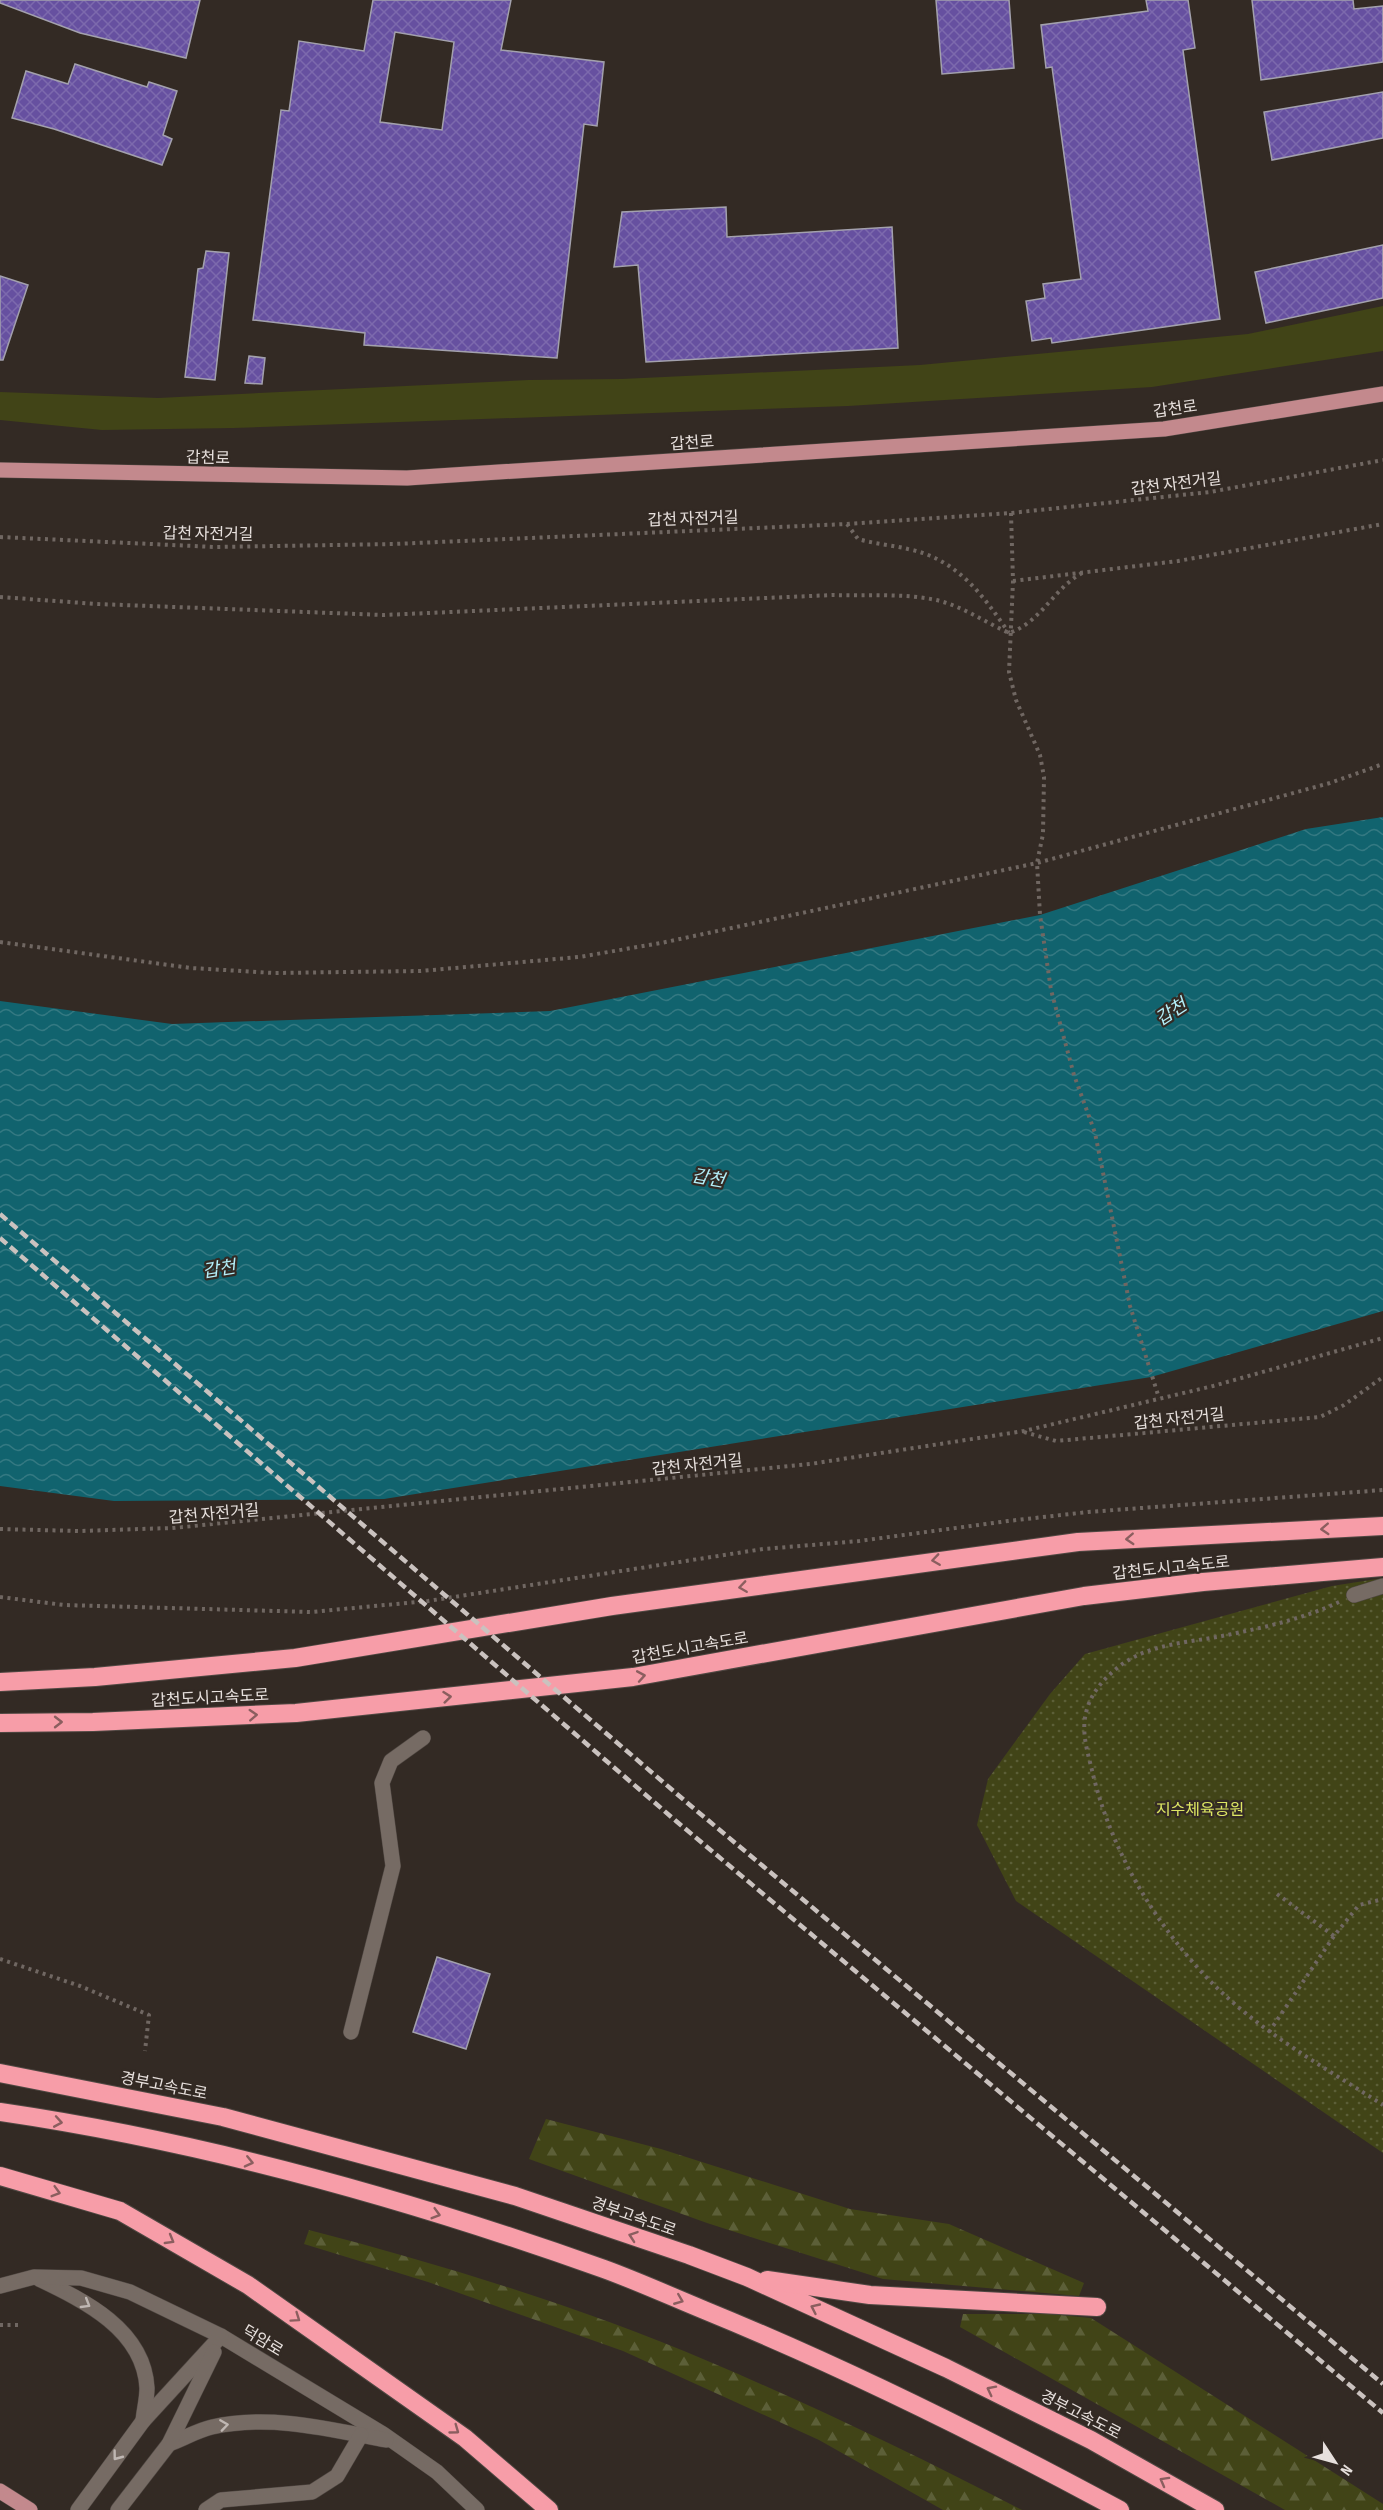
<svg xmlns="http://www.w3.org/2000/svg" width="1383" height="2510" font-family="'Sofia Sans Condensed','Noto Sans KR',sans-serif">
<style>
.green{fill:#414417}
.forest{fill:url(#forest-firs)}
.park{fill:url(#park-dots)}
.water{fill:url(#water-waves)}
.building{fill:url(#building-cross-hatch);stroke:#a3a1ad;stroke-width:1.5;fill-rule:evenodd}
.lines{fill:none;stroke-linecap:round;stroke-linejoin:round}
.minor-casing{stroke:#504843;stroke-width:16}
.major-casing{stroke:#504843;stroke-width:16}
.highway-casing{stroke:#504843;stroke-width:20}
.path{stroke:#706762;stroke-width:4;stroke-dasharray:3 4.5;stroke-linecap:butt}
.minor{stroke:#766b64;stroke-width:15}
.major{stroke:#c3898d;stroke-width:15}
.highway{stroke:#f79da8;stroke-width:18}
.rail{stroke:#cac2bf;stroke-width:4.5;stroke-dasharray:9 4.5;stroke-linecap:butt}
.oneway{stroke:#8b5e5f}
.oneway2{stroke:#bfb7b3}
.labels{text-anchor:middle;stroke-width:4.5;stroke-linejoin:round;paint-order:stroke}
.street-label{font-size:16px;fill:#e7e0dd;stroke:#332a24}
.park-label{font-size:16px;fill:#dde663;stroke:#332a24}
.water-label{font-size:18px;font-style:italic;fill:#b3eff9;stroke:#332a24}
</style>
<defs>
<pattern id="forest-firs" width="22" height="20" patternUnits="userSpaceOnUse" patternTransform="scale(1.5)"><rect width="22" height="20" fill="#414417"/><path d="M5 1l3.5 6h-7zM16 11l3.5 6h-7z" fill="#5c5f38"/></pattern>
<pattern id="park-dots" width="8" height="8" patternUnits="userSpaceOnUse" patternTransform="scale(1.5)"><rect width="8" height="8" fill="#414417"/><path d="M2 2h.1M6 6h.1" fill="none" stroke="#5c5f38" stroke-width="1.8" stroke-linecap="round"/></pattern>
<pattern id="water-waves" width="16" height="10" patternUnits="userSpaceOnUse" patternTransform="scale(1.5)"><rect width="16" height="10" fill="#11636e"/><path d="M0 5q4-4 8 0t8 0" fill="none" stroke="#347982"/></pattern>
<pattern id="building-cross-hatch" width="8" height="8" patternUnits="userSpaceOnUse" patternTransform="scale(1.5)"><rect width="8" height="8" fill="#6650a0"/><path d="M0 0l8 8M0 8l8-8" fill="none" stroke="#7c69ad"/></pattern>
</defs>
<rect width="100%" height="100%" fill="#332a24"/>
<!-- green -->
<path class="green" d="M1383 306V351L1152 387 848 406 233 428 102 430 0 420V392L158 398 529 380 622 379 920 365 1248 334Z"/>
<!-- forest -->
<g class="forest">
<path d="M546 2119 661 2149 850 2209 949 2224 1084 2283 1079 2296 883 2279 707 2223 529 2159Z"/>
<path d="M309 2230C444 2265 581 2307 710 2362 816 2407 920 2457 1022 2510H943L819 2440 623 2351 428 2282 304 2244Z"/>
<path d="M963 2314H1050L1091 2318 1383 2504V2510H1285L960 2327Z"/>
</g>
<!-- park -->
<path class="park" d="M1383 1578V2153L1016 1901 977 1825 988 1779 1050 1694 1085 1654 1332 1586Z"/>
<!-- water -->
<path class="water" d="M1383 817V1311L1151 1377 384 1499 114 1501 0 1486V1001L172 1024 550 1011 1040 915 1306 829Z"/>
<!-- building -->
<g class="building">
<path d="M0 0H200L186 58 80 33 0 3Z"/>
<path d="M373 0H511L501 50 604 62 597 126 584 124 557 358 364 345 365 333 253 320 281 110 289 111 299 41 364 51ZM395 32 454 42 442 130 380 122Z"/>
<path d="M936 0H1009L1014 68 942 74Z"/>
<path d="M1146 0H1188L1195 48 1183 50 1220 319 1052 343 1051 338 1032 341 1026 301 1045 298 1043 284 1081 279 1052 67 1046 68 1041 25 1148 11Z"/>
<path d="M1252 0H1353L1354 9 1383 6V62L1261 80Z"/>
<path d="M75 64 147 87 149 82 177 91 163 135 172 139 162 165 54 129 12 118 26 71 68 84Z"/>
<path d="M1383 92V138L1272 160 1264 112Z"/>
<path d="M726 207 727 237 892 227 898 348 646 362 638 265 614 267 622 212Z"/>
<path d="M1383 245V298L1266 323 1255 272Z"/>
<path d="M206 251 229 253 215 380 185 377 198 269 203 268Z"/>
<path d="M0 276 28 285 3 360H0Z"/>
<path d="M249 356 265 358 262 384 245 383Z"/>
<path d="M437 1957 490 1974 466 2049 413 2032Z"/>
</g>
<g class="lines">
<!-- minor casing -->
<g class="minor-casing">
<g id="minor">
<path d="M1354 1595 1383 1586"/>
<path d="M351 2032 393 1866 382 1783 391 1761 423 1738"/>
<path d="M39 2279C85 2301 144 2330 147 2388 147 2399 144 2410 143 2421"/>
<path d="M0 2286 34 2277 81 2278 130 2292 221 2336 383 2434 437 2472 477 2510"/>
<path d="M169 2444C183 2439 198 2430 212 2427 270 2414 329 2429 386 2440"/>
<path d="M78 2510 143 2421 221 2336"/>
<path d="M118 2510 169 2444 214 2352"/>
<path d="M206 2510 221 2500 312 2492 337 2476 361 2435"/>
</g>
</g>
<!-- major casing -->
<g class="major-casing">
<g id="major">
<path d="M0 470 407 478 1164 429 1383 394"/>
<path d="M0 2491 30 2510"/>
</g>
</g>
<!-- highway casing -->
<g class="highway-casing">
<g id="highway">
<path d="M0 1682 95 1677 295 1658 612 1606 1078 1542 1383 1526"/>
<path d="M0 1723 93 1722 296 1713 633 1677 1084 1596 1203 1582 1383 1567"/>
<path d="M0 2073 223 2117 515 2196 689 2255 747 2277 946 2368 1091 2440 1215 2510"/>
<path d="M0 2112C205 2142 408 2199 604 2269 637 2281 670 2296 704 2310 846 2368 985 2437 1120 2510"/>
<path d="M0 2176 120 2211 248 2285 465 2438 549 2510"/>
<path d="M767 2280 870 2295 1097 2307"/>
</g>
</g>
<!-- path -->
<g class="path">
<path d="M1011 513 1013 581 1009 672 1016 700 1040 755 1044 777 1043 834 1037 863 1040 915 1051 990 1074 1075 1095 1133 1130 1306 1159 1398"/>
<path d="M847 524 858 539C875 544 892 545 908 549 957 559 982 594 1009 633"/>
<path d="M0 537 215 547 394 544 847 524 1011 513 1210 492 1383 460"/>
<path d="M1013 581 1178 561 1383 524"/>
<path d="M0 597 97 604 384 615 833 595C866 596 904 593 936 600 962 606 985 622 1009 633 1042 622 1054 587 1084 572"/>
<path d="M0 942 191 968 274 973 421 971 579 957 661 943 1037 863 1330 783 1383 764"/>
<path d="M1024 1432 1056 1441 1320 1417 1344 1405 1383 1377"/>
<path d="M0 1529 79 1531 172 1528 810 1464 1024 1431 1213 1386 1383 1338"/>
<path d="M0 1597 64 1605 311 1612 428 1601 763 1549 859 1541 1008 1521 1088 1512 1383 1490"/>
<path d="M1339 1602C1303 1619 1262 1628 1222 1636 1186 1643 1145 1644 1116 1669 1103 1680 1092 1692 1087 1709 1081 1728 1086 1747 1091 1766 1109 1847 1153 1922 1210 1981 1260 2032 1324 2067 1383 2105"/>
<path d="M1277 1894 1334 1936"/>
<path d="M0 1959 80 1986 149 2015 145 2051"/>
<path d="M1269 2032 1334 1936 1359 1905 1383 1899"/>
<path d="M0 2325H19"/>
</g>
<!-- minor -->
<use href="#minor" class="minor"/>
<!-- major -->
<use href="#major" class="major"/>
<!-- highway -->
<use href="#highway" class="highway"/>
<!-- rail -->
<g class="rail">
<path d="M0 1214 691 1806 1383 2384"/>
<path d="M0 1238 676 1821 1383 2413"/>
</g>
</g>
<!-- one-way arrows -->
<defs><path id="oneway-chevron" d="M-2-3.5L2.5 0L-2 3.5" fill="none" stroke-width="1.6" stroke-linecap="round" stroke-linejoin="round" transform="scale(1.5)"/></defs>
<g class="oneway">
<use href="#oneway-chevron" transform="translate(1325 1529) rotate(177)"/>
<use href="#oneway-chevron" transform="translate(1130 1539) rotate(177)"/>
<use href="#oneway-chevron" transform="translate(936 1560) rotate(172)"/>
<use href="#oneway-chevron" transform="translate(743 1587) rotate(172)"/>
<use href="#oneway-chevron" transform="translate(641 1676) rotate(-10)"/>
<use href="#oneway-chevron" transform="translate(447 1697) rotate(-6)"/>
<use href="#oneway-chevron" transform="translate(253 1715) rotate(-3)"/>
<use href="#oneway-chevron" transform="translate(58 1722)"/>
<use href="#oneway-chevron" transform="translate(58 2122) rotate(10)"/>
<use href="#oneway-chevron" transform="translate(249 2162) rotate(13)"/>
<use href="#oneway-chevron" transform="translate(56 2192) rotate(16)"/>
<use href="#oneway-chevron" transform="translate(436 2214) rotate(16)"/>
<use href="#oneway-chevron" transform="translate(633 2236) rotate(-161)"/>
<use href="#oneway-chevron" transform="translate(170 2240) rotate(30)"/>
<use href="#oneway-chevron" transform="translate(679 2300) rotate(22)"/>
<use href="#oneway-chevron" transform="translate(815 2308) rotate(-155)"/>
<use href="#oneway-chevron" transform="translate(296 2318) rotate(35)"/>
<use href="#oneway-chevron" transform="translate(991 2390) rotate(-153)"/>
<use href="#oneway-chevron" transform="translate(455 2430) rotate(36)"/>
<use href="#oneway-chevron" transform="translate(1164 2481) rotate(-151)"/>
</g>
<g class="oneway2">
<use href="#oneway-chevron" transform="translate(86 2304) rotate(31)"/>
<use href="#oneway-chevron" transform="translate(224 2425) rotate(-8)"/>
<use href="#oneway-chevron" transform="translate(117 2456) rotate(127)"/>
</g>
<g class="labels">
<!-- street labels -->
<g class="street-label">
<text transform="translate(1175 408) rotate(-8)" y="6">갑천로</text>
<text transform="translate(692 442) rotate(-4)" y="6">갑천로</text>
<text transform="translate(208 457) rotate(1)" y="6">갑천로</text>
<text transform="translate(1176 483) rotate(-7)" y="6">갑천 자전거길</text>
<text transform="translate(693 518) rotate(-2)" y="6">갑천 자전거길</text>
<text transform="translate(208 533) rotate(1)" y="6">갑천 자전거길</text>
<text transform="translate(1179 1418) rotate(-6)" y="6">갑천 자전거길</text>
<text transform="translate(697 1464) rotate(-6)" y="6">갑천 자전거길</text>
<text transform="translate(214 1513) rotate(-5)" y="6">갑천 자전거길</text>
<text transform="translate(1171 1567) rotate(-6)" y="6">갑천도시고속도로</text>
<text transform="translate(690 1647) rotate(-10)" y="6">갑천도시고속도로</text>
<text transform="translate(210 1697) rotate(-3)" y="6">갑천도시고속도로</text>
<text transform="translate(164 2085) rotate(11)" y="6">경부고속도로</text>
<text transform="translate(634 2216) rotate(19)" y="6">경부고속도로</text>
<text transform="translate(263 2340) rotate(31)" y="6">덕암로</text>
<text transform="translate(1081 2414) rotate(27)" y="6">경부고속도로</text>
</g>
<!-- park labels -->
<g class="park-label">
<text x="1200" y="1815">지수체육공원</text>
</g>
<!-- water labels -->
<g class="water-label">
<text transform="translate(1171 1012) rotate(-33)" y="6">갑천</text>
<text transform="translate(708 1178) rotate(10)" y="6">갑천</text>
<text transform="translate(219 1269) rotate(-9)" y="6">갑천</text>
</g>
</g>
<!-- north arrow -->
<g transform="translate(1335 2462) rotate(126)" stroke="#332a24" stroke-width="4.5" paint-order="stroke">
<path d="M0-4.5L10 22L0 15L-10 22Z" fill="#e7e0dd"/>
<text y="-9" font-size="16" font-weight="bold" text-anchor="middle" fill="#e7e0dd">N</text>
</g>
</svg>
